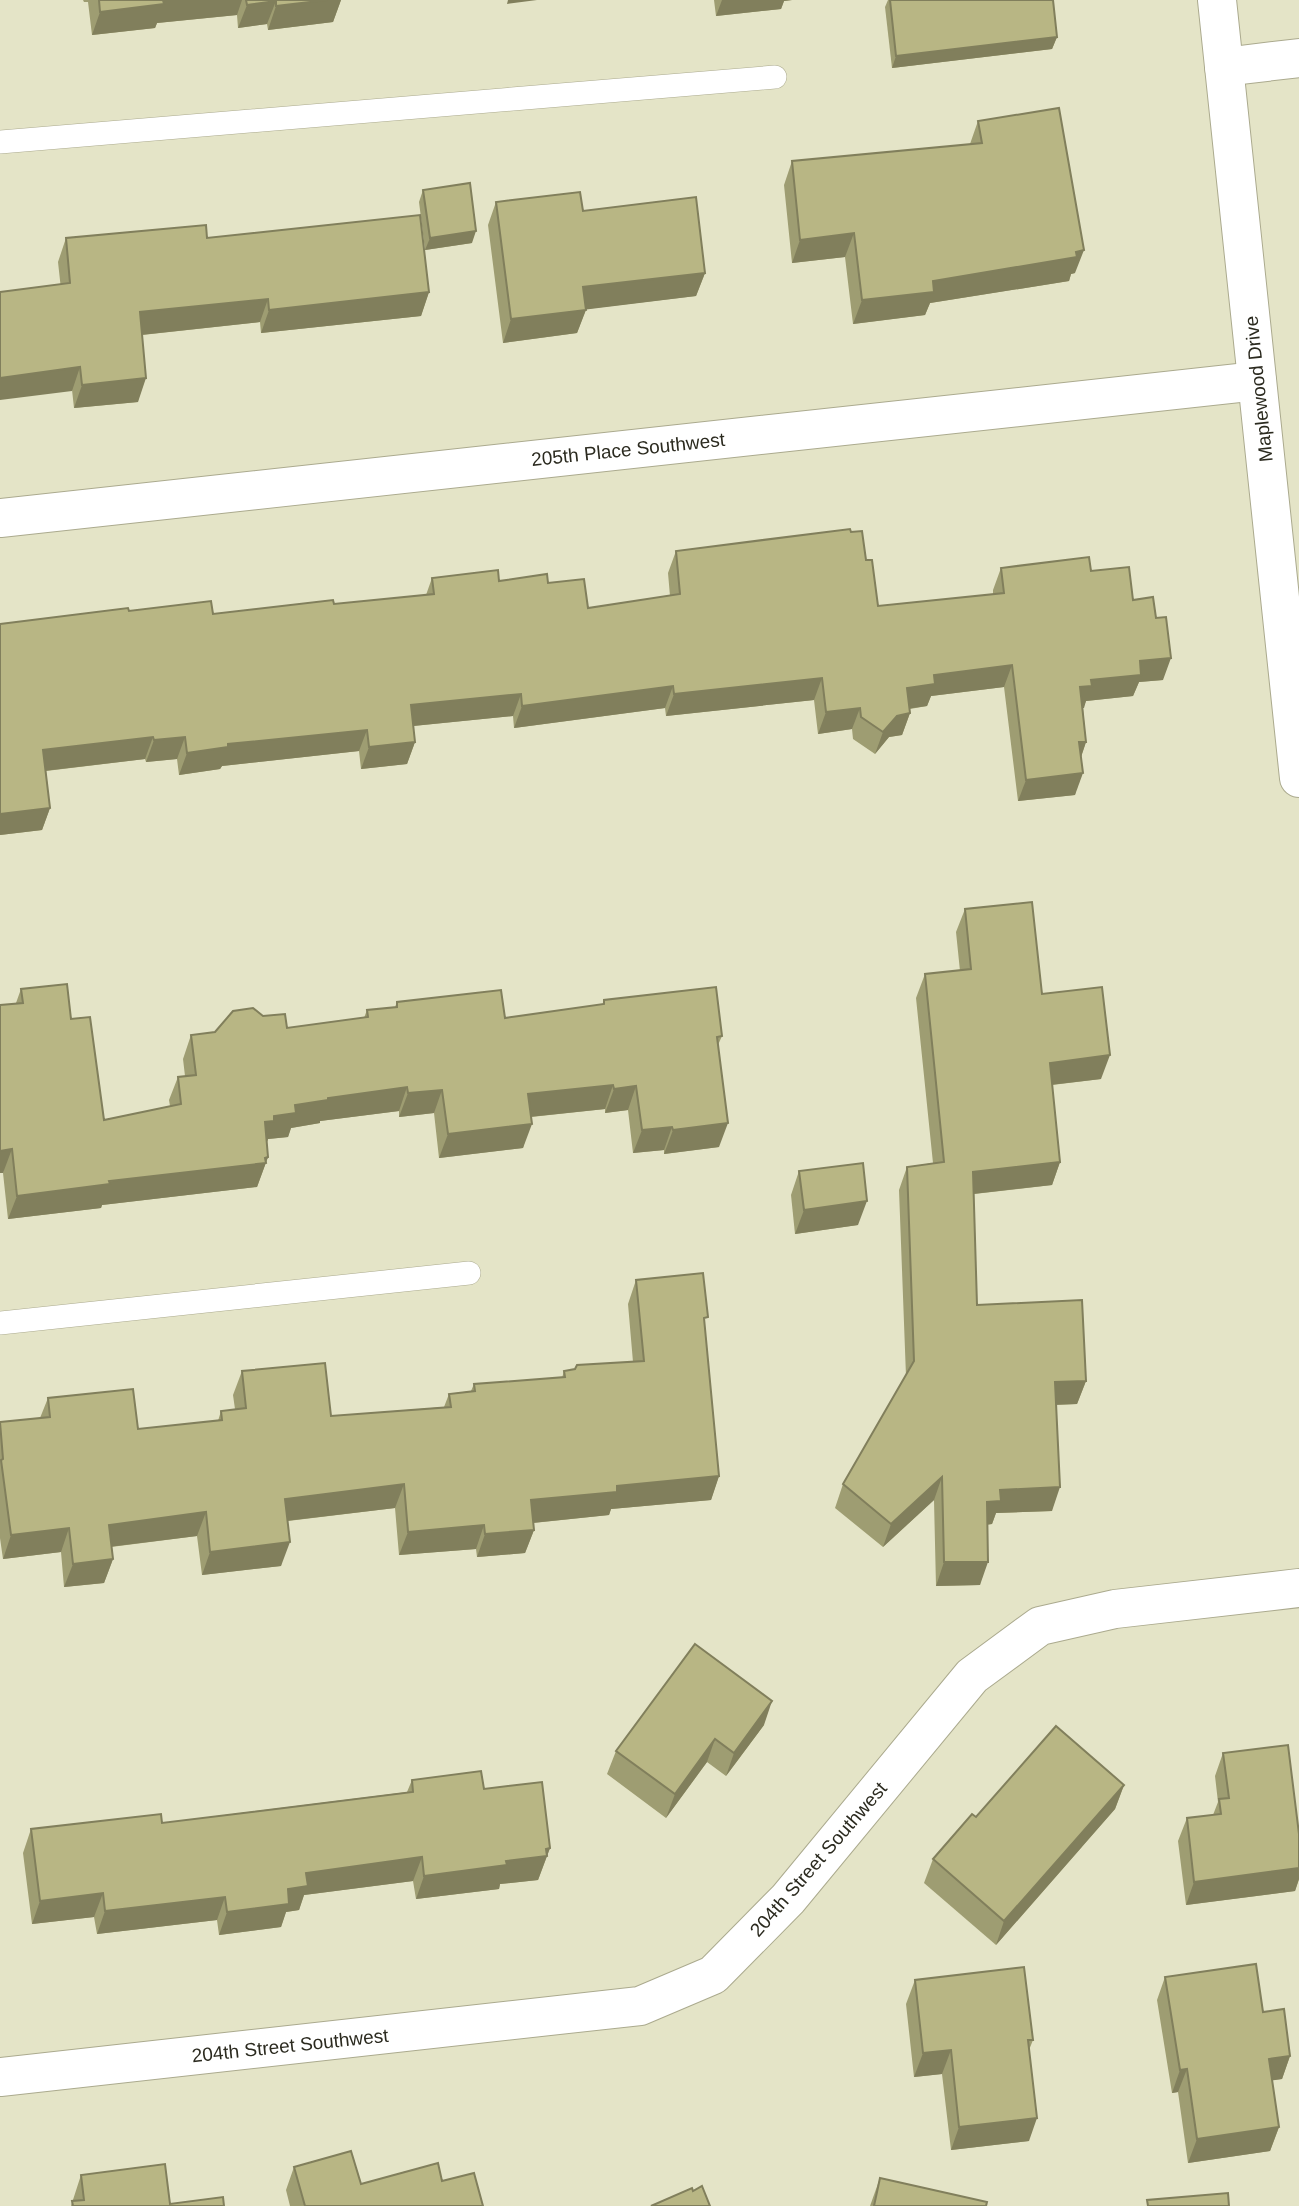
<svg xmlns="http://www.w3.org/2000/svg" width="1299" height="2206" font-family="Arial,sans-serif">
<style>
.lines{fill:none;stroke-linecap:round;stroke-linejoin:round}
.lane-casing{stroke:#abaa8e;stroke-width:24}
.street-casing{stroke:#abaa8e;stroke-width:40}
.secondary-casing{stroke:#abaa8e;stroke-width:40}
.lane{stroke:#fff;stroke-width:23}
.street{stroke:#fff;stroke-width:38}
.secondary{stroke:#fff;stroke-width:38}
.wall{fill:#9e9d72}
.shaded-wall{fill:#817f5c}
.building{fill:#b8b684;stroke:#817f5c;stroke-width:2}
.labels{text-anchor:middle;stroke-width:5;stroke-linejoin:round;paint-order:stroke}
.street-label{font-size:19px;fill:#2b2a1f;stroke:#fff}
</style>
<rect width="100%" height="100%" fill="#e4e4c7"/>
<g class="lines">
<!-- lane casing -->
<g class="lane-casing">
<g id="lane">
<path d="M0 142 775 77"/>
<path d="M0 1323 469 1273"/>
</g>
</g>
<!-- street casing -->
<g class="street-casing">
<g id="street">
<path d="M1224 67 1299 58"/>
<path d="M0 518 1257 381"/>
<path d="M0 2077 640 2006 713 1975 788 1899 972 1676 1040 1626 1115 1609 1299 1588"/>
</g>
</g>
<!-- secondary casing -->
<g class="secondary-casing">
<path id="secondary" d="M1217 0 1299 778"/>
</g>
<!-- lane -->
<use href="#lane" class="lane"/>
<!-- street -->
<use href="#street" class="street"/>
<!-- secondary -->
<use href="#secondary" class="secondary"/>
</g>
<!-- wall -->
<g class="wall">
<path d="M83 0H341L333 22 268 30 267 24 238 28 237 15 157 23 155 28 92 35 88 2H84Z"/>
<path d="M714 0H792L784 1 781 9 716 16Z"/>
<path d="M888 0H1053L1057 37 1052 49 892 68 885 7Z"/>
<path d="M978 121 1075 273 1071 274 1069 281 930 303 925 315 853 324 845 257 792 263 784 185 792 161 970 144Z"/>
<path d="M423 190 472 243 425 250 419 202Z"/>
<path d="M496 202 583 211 705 273 696 296 586 309 577 333 503 343 488 225Z"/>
<path d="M66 238H207L429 292 421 316 261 333 260 322 142 335 138 402 74 408 58 262Z"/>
<path d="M851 532 866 560 878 606 993 594V590L1001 568 1091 571 1133 600 1163 680 1139 682 1133 696 1086 701 1083 708 1086 742 1081 757 1075 795 1018 801 1004 687 931 696 927 706 910 709V713L902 735 889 737 875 754 853 739 852 729 818 734 814 700 666 716 665 708 514 728 513 716 413 726 415 742 407 764 361 769 359 751 222 766 220 769 179 775 177 759 146 762 145 759 46 771 50 808 42 830 0 835 129 611 213 614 334 604 426 595 432 578 548 583 588 608 670 596 668 573 676 551Z"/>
<path d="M965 909 1042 994 1101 1079 1052 1085 1060 1162 1052 1185 974 1194 977 1305 1086 1381 1077 1404 1056 1405 1052 1511 996 1513 992 1524 987 1525 980 1585 936 1586 934 1500 883 1547 835 1508 843 1484 906 1376 899 1190 907 1167 933 1163 916 998 925 974 960 971 956 932Z"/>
<path d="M21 989 71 1019 104 1120 170 1106 169 1100 178 1077 185 1076 183 1059 191 1035 215 1032 263 1016 287 1028 364 1018 367 1010 395 1007 397 1002 505 1018 602 1005 604 1000 722 1036 718 1045 719 1147 664 1154V1150L633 1153 628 1110 605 1113V1109L531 1117 523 1148 439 1158 434 1113 399 1117V1111L320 1121V1123L291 1128 288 1137 268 1139 267 1142 268 1157 257 1187 102 1205 101 1208 8 1219 3 1173 16 1003Z"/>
<path d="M799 1171 858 1225 795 1234 791 1195Z"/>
<path d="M636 1280 705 1326 719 1476 711 1500 611 1509 609 1515 533 1523 534 1530 525 1553 477 1557 476 1549 399 1555 395 1508 288 1521 281 1566 202 1575 197 1536 111 1547 113 1559 104 1583 64 1587 61 1552 3 1559 0 1538V1422L40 1418 48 1398 138 1429 218 1421 221 1411 235 1409 233 1395 242 1371 331 1416 444 1407 449 1394 471 1391 474 1384 562 1378 564 1371 633 1362 628 1304Z"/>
<path d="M764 1725 726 1776 707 1762 666 1818 607 1774 616 1751Z"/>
<path d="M1223 1753 1299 1834V1879L1295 1891 1186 1905 1178 1841 1187 1818 1213 1815 1218 1802 1215 1776Z"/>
<path d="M412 1780 484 1789 550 1848 538 1880 500 1884 499 1889 416 1899 413 1881 304 1895 299 1910 286 1912 281 1927 219 1935 217 1920 97 1934 94 1917 32 1924 23 1853 31 1829 162 1823 407 1792Z"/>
<path d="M1124 1785 1115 1809 996 1945 924 1883 933 1859Z"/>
<path d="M1165 1977 1290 2056 1282 2079 1272 2080 1279 2127 1270 2151 1188 2163 1178 2092 1172 2093 1157 2000Z"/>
<path d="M915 1980 1033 2040 1029 2050V2141L951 2150 942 2074 914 2077 906 2004Z"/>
<path d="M294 2167 361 2184 442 2181 483 2206H290L286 2190Z"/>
<path d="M81 2175 170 2204 224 2206H71Z"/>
<path d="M880 2178 986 2206H870Z"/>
</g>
<!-- shaded-wall -->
<g class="shaded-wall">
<path d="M163 0H242L237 15 157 23 155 28 92 35 100 12Z"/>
<path d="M327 0H341L333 22 268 30 276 6Z"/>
<path d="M508 0H537L507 4Z"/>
<path d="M722 0H792L784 1 781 9 716 16Z"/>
<path d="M276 1 267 24 238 28 247 5Z"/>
<path d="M1057 37 1052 49 892 68 896 56Z"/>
<path d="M476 231 472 243 425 250 430 238Z"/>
<path d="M854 233 845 257 792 263 800 240Z"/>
<path d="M1084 250 1075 273 1071 274 1069 281 930 303 925 315 853 324 862 300 933 281Z"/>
<path d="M705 273 696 296 574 311 583 287Z"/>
<path d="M429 292 421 316 261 333 269 310Z"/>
<path d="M268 299 260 322 131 336 140 312Z"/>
<path d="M586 310 577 333 503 343 511 319Z"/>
<path d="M80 367 72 391 0 400V378Z"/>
<path d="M146 378 138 402 74 408 82 385Z"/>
<path d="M1171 658 1163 680 1139 682 1133 696 1086 701 1084 708 1072 709 1080 687 1091 680 1140 661Z"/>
<path d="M1012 665 1004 687 931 696 927 706 899 710 907 688 934 675Z"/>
<path d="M822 678 814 700 666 716 674 694Z"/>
<path d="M673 686 665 708 514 728 522 706Z"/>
<path d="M521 694 513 716 403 727 411 705Z"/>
<path d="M860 708 852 729 818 734 826 712Z"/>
<path d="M910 713 902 735 889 737 875 754 883 732 897 716Z"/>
<path d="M367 730 359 751 222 766 220 769 179 775 187 753 228 744Z"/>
<path d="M153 737 145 759 35 772 43 750Z"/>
<path d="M185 737 177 759 146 762 154 740Z"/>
<path d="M415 742 407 764 361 769 369 747Z"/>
<path d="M1079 742H1086L1079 763Z"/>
<path d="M1083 773 1075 795 1018 801 1026 780Z"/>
<path d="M50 808 42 830 0 835V814Z"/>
<path d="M1110 1055 1101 1079 1041 1086 1050 1063Z"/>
<path d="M613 1085 605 1109 519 1118 528 1094Z"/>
<path d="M636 1086 628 1110 605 1113 614 1089Z"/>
<path d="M407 1087 399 1111 320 1121V1123L291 1128 288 1137 268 1139 266 1144 265 1122 274 1116 295 1105 328 1098Z"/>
<path d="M442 1090 434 1113 399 1117 408 1093Z"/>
<path d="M728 1123 719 1147 664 1154 673 1130Z"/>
<path d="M532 1124 523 1148 439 1158 448 1134Z"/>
<path d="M672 1127 664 1150 633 1153 642 1130Z"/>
<path d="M12 1149 3 1173H0V1151Z"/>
<path d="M268 1157 257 1187 102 1205 101 1208 8 1219 17 1196Z"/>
<path d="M1060 1162 1052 1185 964 1195 973 1172Z"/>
<path d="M867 1201 858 1225 795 1234 804 1210Z"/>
<path d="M1086 1381 1077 1404 1047 1405 1055 1382Z"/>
<path d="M719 1476 711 1500 611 1509 609 1515 522 1524 531 1500 617 1486Z"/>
<path d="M942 1477 934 1500 883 1547 891 1524Z"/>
<path d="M404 1484 395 1508 277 1522 285 1499Z"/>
<path d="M1060 1487 1052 1511 996 1513 992 1524 978 1525 987 1502 1000 1490Z"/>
<path d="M206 1512 197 1536 100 1548 109 1525Z"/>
<path d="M484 1525 476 1549 399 1555 408 1532Z"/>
<path d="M69 1528 61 1552 3 1559 11 1535Z"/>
<path d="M534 1530 525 1553 477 1557 485 1534Z"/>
<path d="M290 1542 281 1566 202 1575 210 1552Z"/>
<path d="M113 1559 104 1583 64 1587 73 1564Z"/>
<path d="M944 1562H988L980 1585 936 1586Z"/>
<path d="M772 1701 764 1725 726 1776 734 1753Z"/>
<path d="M715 1739 707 1762 666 1818 675 1794Z"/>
<path d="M1124 1785 1115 1809 996 1945 1004 1921Z"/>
<path d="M550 1848 538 1880 500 1884 499 1889 416 1899 424 1876 506 1861Z"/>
<path d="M422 1857 413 1881 304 1895 299 1910 286 1912 281 1927 219 1935 227 1912 288 1889 306 1873Z"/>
<path d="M1299 1868V1879L1295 1891 1186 1905 1194 1882Z"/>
<path d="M103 1893 94 1917 32 1924 40 1901Z"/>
<path d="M225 1897 217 1920 97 1934 105 1911Z"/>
<path d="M951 2050 942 2074 914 2077 923 2053Z"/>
<path d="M1290 2056 1282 2079 1260 2082 1269 2059Z"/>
<path d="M1187 2069 1178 2092 1172 2093 1180 2070Z"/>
<path d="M1037 2118 1029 2141 951 2150 959 2127Z"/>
<path d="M1279 2127 1270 2151 1188 2163 1197 2139Z"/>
</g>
<!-- building -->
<g class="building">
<path d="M99 0H163L164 4 100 12Z"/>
<path d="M246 0H327L276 6V1L247 5Z"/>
<path d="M890 0H1053L1057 37 896 56Z"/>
<path d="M1059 108 1084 250 1076 252 1077 257 933 281 934 292 862 300 854 233 800 240 792 161 982 143 978 121Z"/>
<path d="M470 183 476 231 430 238 423 190Z"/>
<path d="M580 192 583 211 696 197 705 273 583 287 586 310 511 319 496 202Z"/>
<path d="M420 215 429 292 269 310 268 299 140 312 146 378 82 385 80 367 0 378V292L70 283 66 238 206 225 207 238Z"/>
<path d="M850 529 851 532 862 531 866 560H872L878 606 1004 593 1001 568 1089 557 1091 571 1129 567 1133 600 1153 597 1156 618 1166 617 1171 658 1140 661 1141 675 1091 680 1092 686 1080 687 1086 742H1079L1083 773 1026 780 1012 665 934 675 935 684 907 688 910 713 897 716 883 732 861 717 860 708 826 712 822 678 674 694 673 686 522 706 521 694 411 705 415 742 369 747 367 730 228 744V747L187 753 185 737 154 740 153 737 43 750 50 808 0 814V624L128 608 129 611 211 601 213 614 333 600 334 604 434 594 432 578 498 570 499 581 547 574 548 583 584 579 588 608 680 594 676 551Z"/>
<path d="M1032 902 1042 994 1102 987 1110 1055 1050 1063 1060 1162 973 1172 977 1305 1082 1300 1086 1381 1055 1382 1060 1487 1000 1490 1001 1501 987 1502 988 1562H944L942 1477 891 1524 843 1484 914 1361 907 1167 944 1162 925 974 971 969 965 909Z"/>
<path d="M67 984 71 1019 90 1017 104 1120 181 1104 178 1077 196 1075 191 1035 215 1032 233 1011 253 1008 263 1016 285 1014 287 1028 368 1017 367 1010 397 1007V1002L501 990 505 1018 604 1004V1000L716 987 722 1036 717 1037 728 1123 673 1130 672 1127 642 1130 636 1086 614 1089 613 1085 528 1094 532 1124 448 1134 442 1090 408 1093 407 1087 328 1098V1100L295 1105 296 1113 274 1116V1121L265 1122 268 1157 265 1158 266 1163 109 1181 110 1184 17 1196 12 1149 0 1151V1005L23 1003 21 989Z"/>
<path d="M863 1163 867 1201 804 1210 799 1171Z"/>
<path d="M703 1273 708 1317 704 1318 719 1476 617 1486V1492L531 1500 534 1530 485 1534 484 1525 408 1532 404 1484 285 1499 290 1542 210 1552 206 1512 109 1525 113 1559 73 1564 69 1528 11 1535 1 1460 3 1459 0 1422 50 1417 48 1398 133 1389 138 1429 222 1420 221 1411 246 1408 242 1371 325 1363 331 1416 451 1407 449 1394 475 1391 474 1384 565 1377 564 1371 575 1369 577 1365 644 1361 636 1280Z"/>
<path d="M695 1644 772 1701 734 1753 715 1739 675 1794 616 1751Z"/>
<path d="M1056 1726 1124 1785 1004 1921 933 1859 972 1814 976 1817Z"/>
<path d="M1288 1745 1299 1834V1868L1194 1882 1187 1818 1221 1814 1219 1799 1229 1798 1223 1753Z"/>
<path d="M481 1771 484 1789 542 1782 550 1848 546 1849 547 1856 506 1861 507 1865 424 1876 422 1857 306 1873 308 1886 288 1889 289 1904 227 1912 225 1897 105 1911 103 1893 40 1901 31 1829 161 1814 162 1823 413 1792 412 1780Z"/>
<path d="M1256 1964 1263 2012 1284 2009 1290 2056 1269 2059 1279 2127 1197 2139 1187 2069 1180 2070 1165 1977Z"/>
<path d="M1024 1967 1033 2040H1028L1037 2118 959 2127 951 2050 923 2053 915 1980Z"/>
<path d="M351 2151 361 2184 438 2163 442 2181 474 2173 483 2206H305L294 2167Z"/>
<path d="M165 2164 170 2204 223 2197 224 2206H73L72 2201 84 2200 81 2175Z"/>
<path d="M880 2178 987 2202 986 2206H874Z"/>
<path d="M702 2186 710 2206H651L692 2188 693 2191Z"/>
<path d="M1228 2193 1229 2206H1148L1147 2200Z"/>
</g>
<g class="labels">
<!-- street labels -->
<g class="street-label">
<text transform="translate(1258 389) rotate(-96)" y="7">Maplewood Drive</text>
<text transform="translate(628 449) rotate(-6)" y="7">205th Place Southwest</text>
<text transform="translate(818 1859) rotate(-49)" y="7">204th Street Southwest</text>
<text transform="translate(290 2045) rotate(-6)" y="7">204th Street Southwest</text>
</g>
</g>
</svg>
